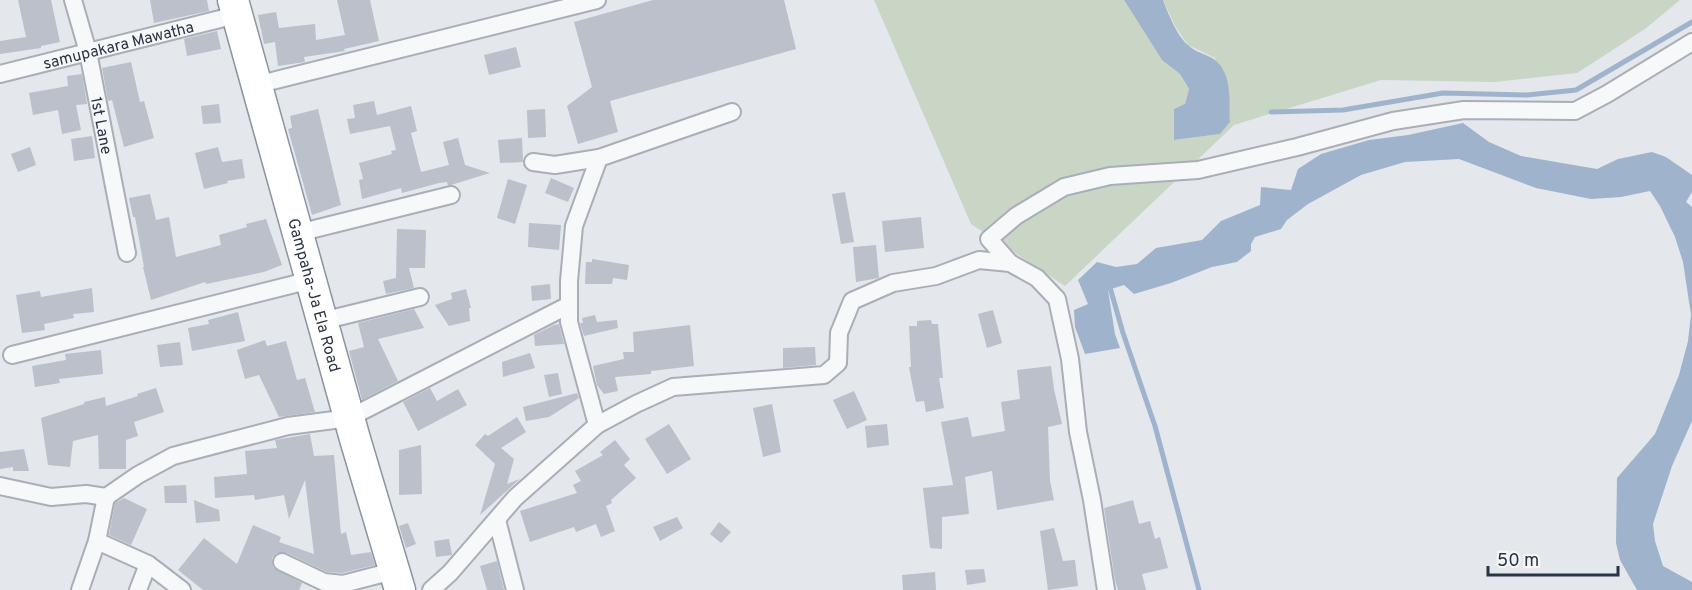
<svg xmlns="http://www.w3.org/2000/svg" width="1692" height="590" font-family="Overpass,sans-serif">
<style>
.green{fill:#c9d6c5}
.water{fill:#9fb4cc}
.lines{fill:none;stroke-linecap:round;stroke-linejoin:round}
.stream{stroke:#9fb4cc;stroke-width:5}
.building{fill:#bbc0ca}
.street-casing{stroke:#a9aeb7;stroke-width:20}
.highway-casing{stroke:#8b94a3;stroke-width:33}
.street{stroke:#f7f8fa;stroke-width:16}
.highway{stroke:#fff;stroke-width:30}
.labels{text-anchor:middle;stroke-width:6;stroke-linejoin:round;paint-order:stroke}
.street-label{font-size:16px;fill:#2b3445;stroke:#f4f6f9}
</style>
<rect width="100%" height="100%" fill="#e4e7ec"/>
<!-- green -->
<path class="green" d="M874 0H1124L1162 60 1180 74 1189 89 1175 140 1220 134 1230 122 1229 108 1215 58 1188 45 1175 26 1163 0H1680L1645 29 1577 73 1495 82 1381 80 1234 125 1065 286 971 224Z"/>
<!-- water -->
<g class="water">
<path d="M1124 0H1163C1168 13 1177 36 1188 45 1202 58 1217 52 1226 76 1231 91 1229 107 1230 122L1220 134 1174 140V109L1185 104 1189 89 1180 74 1162 60Z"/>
<path d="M1463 123 1489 142 1521 156 1597 169 1618 159 1652 152 1666 157 1692 175V192L1686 202 1692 207V421L1672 466 1653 524 1655 541 1663 566 1692 582V590H1637L1620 560 1616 543 1617 478 1655 434 1679 375 1688 341 1691 315 1683 262 1675 237 1660 206 1650 191 1621 197 1591 199 1536 188 1459 159 1405 162 1361 175 1308 204 1287 220 1281 229 1255 237 1251 244V251L1237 262 1212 267 1171 283 1134 294 1124 285 1108 290 1115 334 1120 348 1085 354 1075 327 1074 310 1088 304 1078 280 1097 262 1116 267 1137 264 1156 248 1202 240 1221 221 1260 205 1261 187 1291 190 1298 169 1321 154 1369 140 1408 135Z"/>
</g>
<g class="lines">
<!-- stream -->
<g class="stream">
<path d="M1271 112 1343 110 1443 93 1527 95 1576 90 1692 22"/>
<path d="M1109 284 1123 333 1155 426 1199 590"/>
</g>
</g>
<!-- building -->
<g class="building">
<path d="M18 0H51L60 42 41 46V48L0 54V41L26 37Z"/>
<path d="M150 0H207L209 11 154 23Z"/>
<path d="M337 0H370L379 41 344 49 345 51 304 57 305 62 278 66 275 42 264 44 258 15 276 12 279 28 315 24 316 40 345 35Z"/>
<path d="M653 0H784L796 49 610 101 618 132 578 144 567 106 592 87 574 22Z"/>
<path d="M217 31 221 49 187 56 184 39Z"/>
<path d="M516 47 521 67 489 75 484 55Z"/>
<path d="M131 62 140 102 144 101 154 138 124 147 112 100 108 101 102 68Z"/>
<path d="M82 74 87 104 76 105 81 130 62 134 58 110 33 115 29 93 68 86 67 76Z"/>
<path d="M374 101 377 115 411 106 417 131 411 133 421 172 449 165 443 142 458 138 465 165 490 173 451 185H448L447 182 439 183 402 193 401 188 362 199 359 180 363 179 359 163 392 154 391 151 396 150 390 126 350 134 347 119 355 118 353 105Z"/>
<path d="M219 104 221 123 203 124 201 106Z"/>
<path d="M318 109 341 205 312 215 288 129 292 128 290 116Z"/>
<path d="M545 109 546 137 528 138 527 110Z"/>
<path d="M92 136 95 158 74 161 71 139Z"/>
<path d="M522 138 523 162 500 163 498 140Z"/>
<path d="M30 147 36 165 18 172 11 154Z"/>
<path d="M218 147 222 162 242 159 245 178 227 181 228 183 204 189 195 153Z"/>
<path d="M551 178 574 188 568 202 545 193Z"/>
<path d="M508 179 527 185 515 224 497 218Z"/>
<path d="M845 192 854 242 841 244 832 194Z"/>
<path d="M150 194 156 220 169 217 176 257 221 245 219 235 247 227 246 224 266 219 282 265 264 272 206 284 205 282 151 300 143 267H144L135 217H133L129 198Z"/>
<path d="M921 217 924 248 885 252 882 221Z"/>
<path d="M529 223 561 225 559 250 528 247Z"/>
<path d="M397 229 426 230 425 268H409L414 288 386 294 383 281 396 278Z"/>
<path d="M876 245 879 278 856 282 853 247Z"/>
<path d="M592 259 629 265 627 280 613 278 612 284H585L586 262H592Z"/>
<path d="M550 284 551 299 532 301 531 286Z"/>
<path d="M92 288 94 312 73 314 74 318 44 324 45 330 22 333 16 295 40 291 41 297Z"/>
<path d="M466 289 471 308H469L470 321 449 326 435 305 452 299 451 293Z"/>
<path d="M414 309 424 328 378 339 398 381 362 400 349 351 364 347 358 323Z"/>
<path d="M993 310 1002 343 987 348 978 314Z"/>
<path d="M238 312 245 341 192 351 188 328 209 324 208 320Z"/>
<path d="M595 315 597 322 617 320 618 328 584 336 580 323H583L582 318Z"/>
<path d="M931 320 932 324H938L943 378H939L944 408 926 412 924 401 916 402 912 383 909 367H911L909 326H917V321Z"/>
<path d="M559 324 564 344 535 346 534 335 554 325Z"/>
<path d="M690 325 694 366 651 371V374L615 377 618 391 604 394 597 385 593 366 624 359 623 352H634L633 332Z"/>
<path d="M265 340 267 346 286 341 297 380 305 378 315 412 279 417 259 375 245 379 237 350Z"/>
<path d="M180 342 183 365 160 367 157 345Z"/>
<path d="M815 347 816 365 783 368V348Z"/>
<path d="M101 350 103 374 59 379 60 383 35 387 32 366 66 360 65 354Z"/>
<path d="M530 353 535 368 503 377 502 362Z"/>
<path d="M1051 366 1054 389 1062 424 1048 427 1050 481 1054 500 997 510 992 471 965 477 969 514 942 517V549L930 548 923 488 953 485 941 422 968 417 972 437 1005 431 1001 402 1020 399 1017 370Z"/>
<path d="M558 373 562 394 549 397 544 375Z"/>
<path d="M156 388 164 412 134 422 138 436 126 440V469H99L98 435 73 441 70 467 48 465 41 418 84 404V402L105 397 106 406 138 396 137 394Z"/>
<path d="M430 388 437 401 458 389 467 405 418 431 403 402Z"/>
<path d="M854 391 867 420 847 429 833 400Z"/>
<path d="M577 393 579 398 549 417 526 421 523 407Z"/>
<path d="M772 404 781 452 763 457 753 408Z"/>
<path d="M517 417 526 432 501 448 514 459 507 484 520 479 480 515 495 464 475 445 485 434 488 436Z"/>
<path d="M669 424 691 459 667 474 645 439Z"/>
<path d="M887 424 889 445 867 448 865 426Z"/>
<path d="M310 434 314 456 334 455 341 534 346 532 351 555 371 552 375 565 342 573 327 572 287 553H277L272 558 273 567 302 583 299 590H203L178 570 204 538 237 564 253 525 281 537 279 542 314 554 305 480 289 519 284 495 255 500 254 495 215 498 214 477 247 474 245 451 277 448 275 440Z"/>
<path d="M615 440 630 459 624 465 636 478 611 500 612 503 606 506 615 531 601 537 596 524 576 532 574 527 530 542 520 511 577 493 573 485 581 481 575 471 603 455 600 452Z"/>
<path d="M421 445 422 494 399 495V450Z"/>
<path d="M24 449 29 471H13V467L0 469V452Z"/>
<path d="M186 485 187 503H165L164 486Z"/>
<path d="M124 498 147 509 131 545 109 535 115 503Z"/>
<path d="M194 500 219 510 220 521 196 523Z"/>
<path d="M1133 500 1139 524 1150 521 1155 539 1160 537 1168 568 1142 574 1146 590H1118L1115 580 1104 508Z"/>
<path d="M677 517 683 528 660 541 653 527Z"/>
<path d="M719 522 731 532 721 543 710 534Z"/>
<path d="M408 523 416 544 406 548 399 526Z"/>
<path d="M1054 528 1063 561 1075 560 1078 586 1048 590 1040 531Z"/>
<path d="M449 539 452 555 436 557 434 541Z"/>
<path d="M497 561 504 590H487L480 566Z"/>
<path d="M984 569 986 582 967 585 965 570Z"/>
<path d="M935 572 936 590H903L902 575Z"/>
</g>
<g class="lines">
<!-- street casing -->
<g class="street-casing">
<g id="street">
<path id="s1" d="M73 0 88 52 127 253"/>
<path id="s2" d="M0 74 236 15"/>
<path d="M256 85 597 0"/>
<path d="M533 162 555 165 599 158"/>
<path d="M298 233 451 195"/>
<path d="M1010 263 989 239 1016 216 1064 187 1110 176 1198 170 1297 147 1393 121 1464 110 1575 111 1607 94 1692 42"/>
<path d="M322 321 420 297"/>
<path d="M12 355 311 280"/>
<path d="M597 425 569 322V281L574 226 599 158 732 112"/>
<path d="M0 486 51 497 86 494 106 497 138 475 173 456 288 426 349 418 569 305"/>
<path d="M497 520 515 590"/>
<path d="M97 541 148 564 182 590"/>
<path d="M282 562 324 582 343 584 393 571"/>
<path d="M80 590 97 541 106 497"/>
<path d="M138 590 148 564"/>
<path d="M431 590 450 573 515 498 597 425 636 404 673 387 824 375 838 363 839 333 852 301 893 283 936 276 979 260 1010 263 1037 278 1057 299 1070 359 1078 432 1092 500 1106 590"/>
</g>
</g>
<!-- highway casing -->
<g class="highway-casing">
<g id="highway">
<path id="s3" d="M233 0 355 439 400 590"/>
</g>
</g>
<!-- street -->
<use href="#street" class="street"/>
<!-- highway -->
<use href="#highway" class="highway"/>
</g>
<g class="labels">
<!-- street labels -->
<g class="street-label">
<text dy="6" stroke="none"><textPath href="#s2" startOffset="122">samupakara Mawatha</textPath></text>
<text dy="6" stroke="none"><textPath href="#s1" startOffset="129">1st Lane</textPath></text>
<text dy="6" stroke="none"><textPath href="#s3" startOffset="306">Gampaha-Ja Ela Road</textPath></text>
</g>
</g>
<!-- scale -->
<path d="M1488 566v9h130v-9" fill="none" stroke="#2b3445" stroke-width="3"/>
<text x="1497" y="566" font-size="18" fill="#2b3445" stroke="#f4f6f9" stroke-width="4.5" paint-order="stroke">50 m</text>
</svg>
